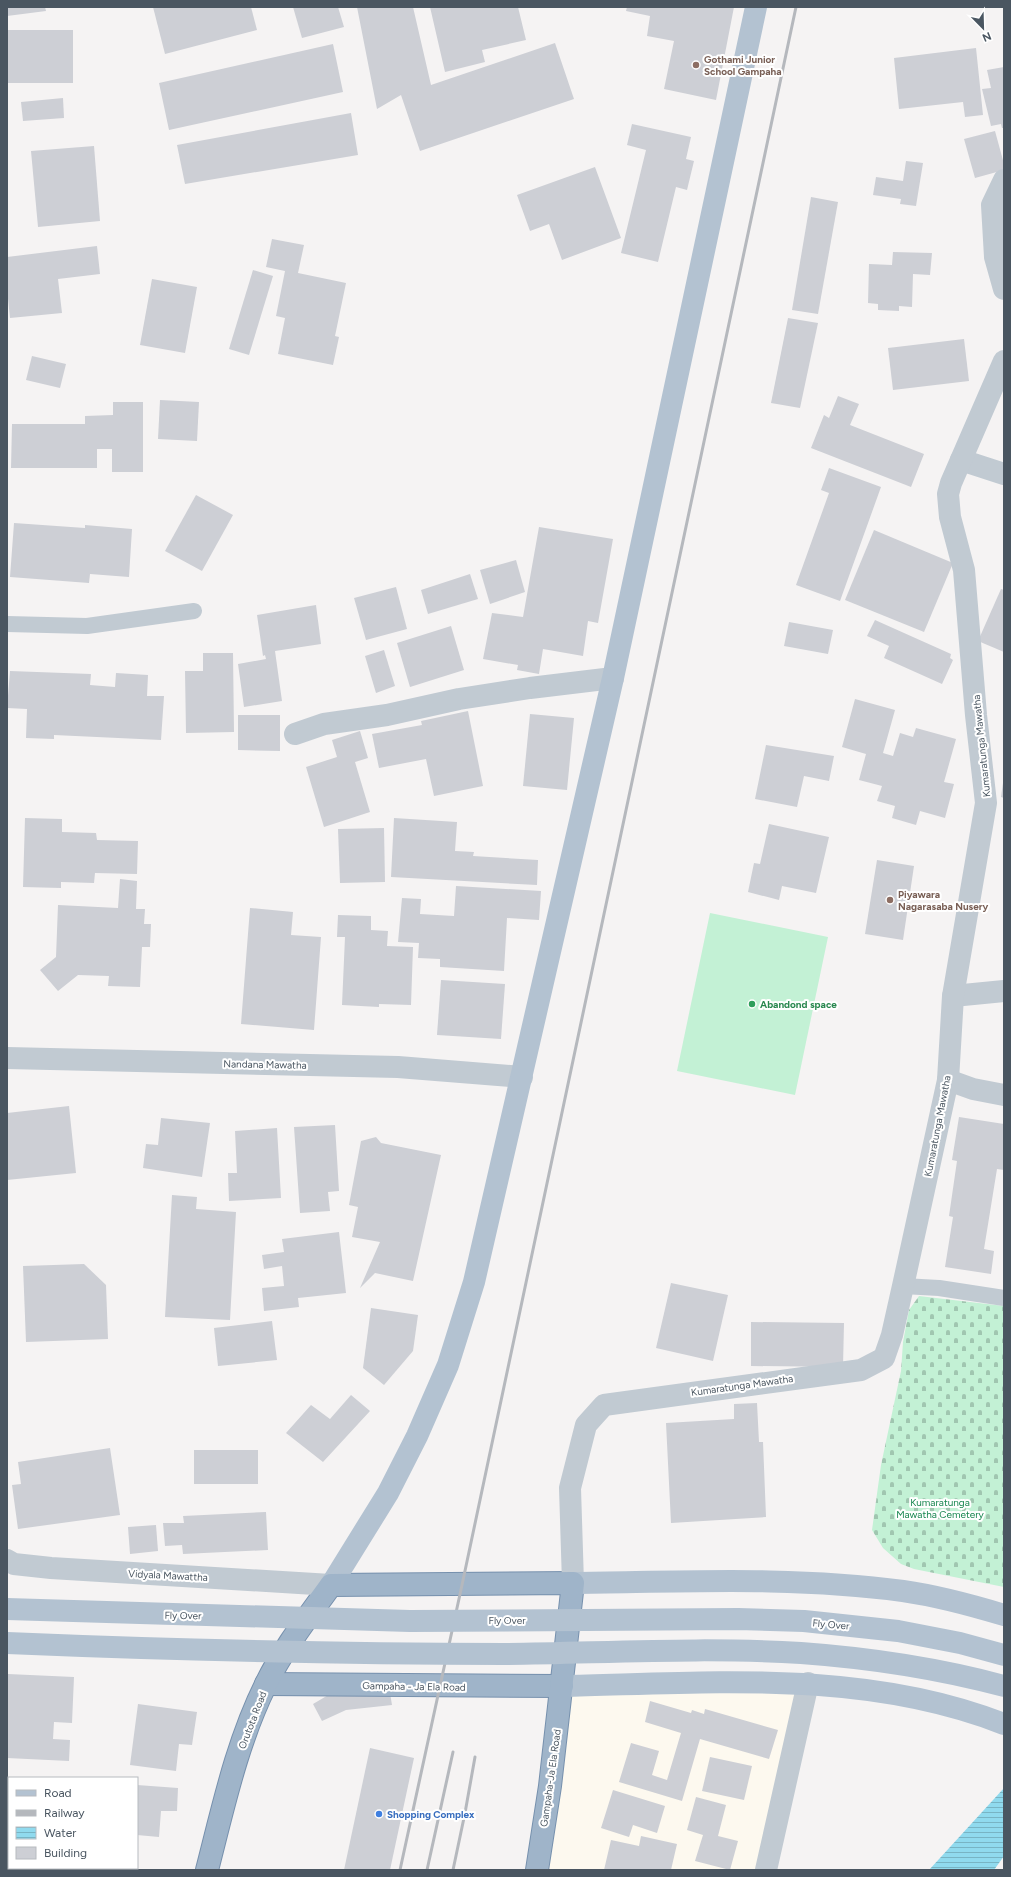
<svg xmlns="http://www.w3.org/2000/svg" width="1011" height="1877" font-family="Figtree,sans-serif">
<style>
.commercial{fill:#fdf9ef}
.grass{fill:#c3f1d5}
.cemetery{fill:url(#cemetery-stones)}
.water{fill:url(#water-rules)}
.building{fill:#cdcfd5}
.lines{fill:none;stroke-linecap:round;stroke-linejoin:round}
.trunk-casing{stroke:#7690ad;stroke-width:24}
.service{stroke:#c1cad2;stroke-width:16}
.minor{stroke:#c1cad2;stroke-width:22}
.tertiary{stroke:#c1cad2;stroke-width:22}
.primary{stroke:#b3c2d1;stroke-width:22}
.trunk{stroke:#9fb4c9;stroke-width:22}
.rail{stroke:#b5b8bd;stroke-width:3}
.primary-bridge{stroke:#b3c2d1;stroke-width:22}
.education-dot{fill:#8d6e63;stroke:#fff;stroke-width:1.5}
.leisure-dot{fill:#2e9e5b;stroke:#fff;stroke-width:1.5}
.shop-dot{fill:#3f7fe0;stroke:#fff;stroke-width:1.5}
.labels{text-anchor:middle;stroke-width:4;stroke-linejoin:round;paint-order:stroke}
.education-label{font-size:10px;font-weight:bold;fill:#785e54;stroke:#fff;text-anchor:start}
.street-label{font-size:10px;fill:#4a5661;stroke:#fff}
.leisure-label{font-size:10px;font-weight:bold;fill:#27864d;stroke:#fff;text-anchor:start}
.park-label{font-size:10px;fill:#17864f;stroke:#fff}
.shop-label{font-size:10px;font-weight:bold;fill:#366cbe;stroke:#fff;text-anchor:start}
</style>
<defs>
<pattern id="cemetery-stones" width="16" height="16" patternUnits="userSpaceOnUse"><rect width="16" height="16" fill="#c3f1d5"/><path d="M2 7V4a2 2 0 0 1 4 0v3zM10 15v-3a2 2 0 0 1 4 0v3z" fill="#a0c6b0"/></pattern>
<pattern id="water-rules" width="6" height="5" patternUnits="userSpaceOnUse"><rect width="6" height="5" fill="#90daee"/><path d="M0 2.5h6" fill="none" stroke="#78b4c4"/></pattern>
</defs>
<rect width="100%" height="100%" fill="#f5f3f3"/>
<!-- commercial -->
<path class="commercial" d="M808 1683 766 1870H537L562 1686Z"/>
<!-- grass -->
<path class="grass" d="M710 913 828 937 795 1095 677 1071Z"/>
<!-- cemetery -->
<path class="cemetery" d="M919 1296 1004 1306V1587L914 1569 901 1564 883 1548 872 1530 881 1465 901 1371 903 1342 909 1310Z"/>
<!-- water -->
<path class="water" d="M1004 1788V1856L994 1870H929Z"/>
<!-- building -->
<g class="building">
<path d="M7 7H45L46 11 7 16Z"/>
<path d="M153 7H251L257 30 165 54Z"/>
<path d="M293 7H338L344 27 302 38Z"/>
<path d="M357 7H413L431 85 555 43 574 99 420 151 401 95 377 109Z"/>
<path d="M430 7H518L526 40 482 50 485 62 445 72Z"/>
<path d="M627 7H734L716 100 664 89 674 41 647 36 650 16 626 11Z"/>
<rect x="7" y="30" width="66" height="53"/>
<path d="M333 44 343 92 169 130 159 83Z"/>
<path d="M976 48 983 115 965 117 963 102 899 109 894 58Z"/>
<path d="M1004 67V128H1002L1001 124 991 126 982 89 991 88 987 70Z"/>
<path d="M63 98 64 118 23 121 21 102Z"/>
<path d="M351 113 358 155 185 184 177 145Z"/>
<path d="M632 124 691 137 686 159 694 161 687 190 676 187 658 262 621 253 646 150 627 145Z"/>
<path d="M995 131 1004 164V170L975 178 964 139Z"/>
<path d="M94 146 100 221 38 227 31 151Z"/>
<path d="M906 161 923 163 916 206 900 204 901 199 873 195 876 177 903 181Z"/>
<path d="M595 167 621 238 562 260 549 224 530 231 517 195Z"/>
<path d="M811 197 838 202 818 314 792 310Z"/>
<path d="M272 239 304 245 298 273 346 283 335 336 339 337 333 365 278 354 285 318 276 316 285 271 266 267Z"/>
<path d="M97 246 100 274 58 279 62 313 10 318 7 289V257Z"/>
<path d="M893 252 932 253 930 275 913 274 912 307 899 306V311L878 310V304L868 303 869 264 892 265Z"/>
<path d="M253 270 273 276 249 355 229 349Z"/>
<path d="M152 279 197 287 185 353 140 345Z"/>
<path d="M788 318 818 323 800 408 771 403Z"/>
<path d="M964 339 969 381 893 390 888 348Z"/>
<path d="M32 356 66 364 60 388 26 380Z"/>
<path d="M838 396 859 404 850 425 924 454 911 487 811 448 824 415 829 418Z"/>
<path d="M160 400 199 402 197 441 158 439Z"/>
<path d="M113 402H143V472H112V449H97V468H11L12 424H85V416L113 415Z"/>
<path d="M829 468 881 487 840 601 796 585 829 493 821 490Z"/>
<path d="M196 495 233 515 202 571 165 551Z"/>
<path d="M14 523 85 528V525L132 529 129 577 90 574 89 583 10 577Z"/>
<path d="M539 527 613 539 598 623 588 621 583 656 543 649 539 674 517 670 518 665 483 659 492 613 523 617Z"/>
<path d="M874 530 953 563 924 632 845 600Z"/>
<path d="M516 560 525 592 490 604 480 570Z"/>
<path d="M470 574 478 599 428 614 421 590Z"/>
<path d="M396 587 407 629 366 640 354 598Z"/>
<path d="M1001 589 1004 590V652L978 641Z"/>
<path d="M316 605 321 644 275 651 282 701 244 707 238 664 266 659 265 655 263 656 257 615Z"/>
<path d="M875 620 951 654 950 658 953 660 942 684 884 658 889 646 867 636Z"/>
<path d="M789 622 833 630 828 654 784 646Z"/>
<path d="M451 626 464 670 410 687 397 643Z"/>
<path d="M384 650 395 686 376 693 365 656Z"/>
<path d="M203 653H233L234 732 186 733 185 671H203Z"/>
<path d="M10 671 91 674 90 685 115 687 116 673 148 675 147 696H164L161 740 54 735V739L26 738 27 709 7 708Z"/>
<path d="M855 699 895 710 883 753 893 756 900 733 913 737 916 728 956 739 944 782 954 784 945 818 920 811 916 825 892 818 895 806 877 801 882 786 859 780 866 754 842 747Z"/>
<path d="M468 711 483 786 434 796 426 759 379 768 372 734 422 725 421 721Z"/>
<path d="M530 714 574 718 567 790 523 786Z"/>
<path d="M238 715H280V751L238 750Z"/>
<path d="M360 731 368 758 355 762 370 812 324 827 306 767 337 757 332 740Z"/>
<path d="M766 745 834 756 829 781 804 776 797 807 755 799Z"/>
<path d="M1003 783H1004V798L1001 797Z"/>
<path d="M25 818 62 819V832L96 833 97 840 138 841 137 874 95 873 94 883 61 882V888L23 887Z"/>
<path d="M394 818 457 822 455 851 474 852 473 856 538 860 537 885 391 877Z"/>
<path d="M769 824 829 837 816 893 782 886 779 900 748 892 754 863 760 864Z"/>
<path d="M384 828 385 882 340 883 338 829Z"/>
<path d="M877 860 914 866 903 940 865 934Z"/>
<path d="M120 879 137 881 136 909H145L144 924H151L150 947H142L140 987 108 986 109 976 78 975 58 991 40 970 56 957 58 905 118 908Z"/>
<path d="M456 886 541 891 539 920 507 918 504 971 440 967V959L418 958 419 943 398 942 402 898 421 899 420 914 454 916Z"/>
<path d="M250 908 293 912 291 935 321 937 314 1030 241 1024Z"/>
<path d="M338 915 371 916V930L388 931 387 946 413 947 411 1005 379 1004V1007L342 1005 345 937H337Z"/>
<path d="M441 980 505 984 501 1039 437 1035Z"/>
<path d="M69 1106 76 1173 7 1180V1113Z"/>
<path d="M959 1117 1004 1124V1170L997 1169 984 1249 994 1251 991 1274 945 1267 953 1217 949 1216 957 1161 952 1160Z"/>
<path d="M161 1118 210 1123 202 1177 143 1168 146 1144 158 1145Z"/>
<path d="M335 1125 339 1191 328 1192 330 1211 300 1213 294 1127Z"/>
<path d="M277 1128 281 1198 229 1201 228 1173H237L235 1131Z"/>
<path d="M376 1137 381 1143 441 1155 413 1281 375 1273 360 1288 380 1242 352 1237 358 1207 349 1205 361 1141Z"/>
<path d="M172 1195 197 1197 196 1209 236 1212 230 1320 165 1317Z"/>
<path d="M339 1232 346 1293 298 1298 299 1307 264 1311 262 1288 284 1286 282 1266 264 1269 262 1255 284 1252 282 1239Z"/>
<path d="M84 1264 106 1285 108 1339 26 1342 23 1266Z"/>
<path d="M671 1283 728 1295 713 1361 656 1348Z"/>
<path d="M371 1308 418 1315 413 1351 384 1385 363 1368Z"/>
<path d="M272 1321 277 1360 218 1366 214 1328Z"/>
<path d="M751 1322 844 1323 843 1367 751 1366Z"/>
<path d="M351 1395 370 1411 323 1462 286 1433 311 1405 330 1419Z"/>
<path d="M757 1403 759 1442H763L766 1517 671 1523 666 1423 734 1419V1404Z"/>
<path d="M110 1448 120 1515 18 1529 12 1485 21 1484 18 1462Z"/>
<rect x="194" y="1450" width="64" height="34"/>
<path d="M266 1512 268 1550 183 1554 182 1545 165 1546 163 1523H184L183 1516Z"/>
<path d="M156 1525 158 1551 130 1554 128 1527Z"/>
<path d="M8 1674 74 1677 72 1723 54 1722 53 1739 70 1740 69 1761 7 1758Z"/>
<path d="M389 1687 392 1705 346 1710 322 1721 313 1704 330 1694Z"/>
<path d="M650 1701 691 1713 692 1710 704 1714 705 1709 778 1730 769 1759 700 1739 682 1801 619 1782 631 1743 659 1751 652 1775 667 1780 681 1733 645 1722Z"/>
<path d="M138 1704 197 1712 192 1745 179 1744 176 1771 130 1765Z"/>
<path d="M370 1748 414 1758 390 1870H344Z"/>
<path d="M710 1757 752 1766 744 1800 702 1791Z"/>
<path d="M137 1785 178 1788 177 1811H161L159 1837 137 1835Z"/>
<path d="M613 1790 665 1806 657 1833 633 1825 629 1837 601 1828Z"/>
<path d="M696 1797 726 1805 718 1836 738 1841 730 1870 695 1861 703 1835 687 1830Z"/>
<path d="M641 1836 677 1844 671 1870H604L611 1840 639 1846Z"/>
<rect x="13" y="1868" width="53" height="2"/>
</g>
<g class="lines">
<!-- trunk casing -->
<g class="trunk-casing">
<g id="trunk">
<path d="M266 1684 562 1686"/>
<path d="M207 1870C223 1808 237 1742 266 1684 283 1649 308 1617 331 1585L573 1583 550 1786 537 1870"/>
</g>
</g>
<!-- service -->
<g class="service">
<path d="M7 624 87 626 194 611"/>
<path d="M903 1286 939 1288 1004 1298"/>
</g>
<!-- minor -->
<g class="minor">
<path d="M1004 180 992 205 995 257 1004 289"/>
<path d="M961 460 1004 474"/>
<path d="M295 734 324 724 387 715 459 699 530 688 613 678"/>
<path d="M953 996 1004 991"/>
<path d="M948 1080 973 1089 1004 1095"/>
<path d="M7 1560 14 1564 51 1568 331 1585"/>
<path d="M573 1583 570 1488 586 1425 604 1405 861 1370 884 1358 892 1335 903 1286 948 1080 953 996 986 803 976 715 964 570 950 517 948 494 951 483 1004 361"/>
<path d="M766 1870 808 1683"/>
</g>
<!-- tertiary -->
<path class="tertiary" d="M7 1058 398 1067 522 1077"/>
<!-- primary -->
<g class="primary">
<path d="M573 1583C682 1582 794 1576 903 1591 938 1596 971 1605 1004 1615"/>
<path d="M331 1585 388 1493 417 1436 448 1365 474 1282 613 678 756 7"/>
<path d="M562 1686C709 1683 864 1669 1004 1724"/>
</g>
<!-- trunk -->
<use href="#trunk" class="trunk"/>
<!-- rail -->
<g class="rail">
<path d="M400 1870 462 1585 796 7"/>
<path d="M427 1870 453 1752"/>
<path d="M453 1870 465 1813 475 1757"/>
</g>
<!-- primary-bridge -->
<g class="primary-bridge">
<path d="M7 1609 410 1621 738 1619 804 1621 898 1631 960 1643 1004 1655"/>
<path d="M7 1643C173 1650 339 1654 505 1654 603 1653 703 1647 801 1653 870 1658 937 1668 1004 1686"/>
</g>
</g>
<!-- markers -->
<g class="education-dot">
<circle cx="696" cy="65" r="4"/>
<circle cx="890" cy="900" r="4"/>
</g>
<circle class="leisure-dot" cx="752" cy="1004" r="4"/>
<circle class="shop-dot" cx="379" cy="1814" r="4"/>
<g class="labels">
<!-- education labels -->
<g class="education-label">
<text x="704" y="63">Gothami Junior<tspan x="704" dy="12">School Gampaha</tspan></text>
<text x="898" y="898">Piyawara<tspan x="898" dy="12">Nagarasaba Nusery</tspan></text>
</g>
<!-- street labels -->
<g class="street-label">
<text transform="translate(981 746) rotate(-96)" y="4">Kumaratunga Mawatha</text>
<text transform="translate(265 1064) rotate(1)" y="4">Nandana Mawatha</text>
<text transform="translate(937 1126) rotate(-79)" y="4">Kumaratunga Mawatha</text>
<text transform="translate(742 1385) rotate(-8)" y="4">Kumaratunga Mawatha</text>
<text transform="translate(168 1575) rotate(3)" y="4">Vidyala Mawattha</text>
<text transform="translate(183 1615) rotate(1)" y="4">Fly Over</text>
<text x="507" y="1624">Fly Over</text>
<text transform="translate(831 1624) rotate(5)" y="4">Fly Over</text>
<text transform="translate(414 1686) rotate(1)" y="4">Gampaha - Ja Ela Road</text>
<text transform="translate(252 1720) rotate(-69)" y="4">Orutota Road</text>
<text transform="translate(550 1778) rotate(-82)" y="4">Gampaha-Ja Ela Road</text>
</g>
<!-- leisure labels -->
<g class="leisure-label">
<text x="760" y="1008">Abandond space</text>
</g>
<!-- park labels -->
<g class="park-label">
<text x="940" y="1506">Kumaratunga<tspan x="940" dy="12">Mawatha Cemetery</tspan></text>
</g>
<!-- shop labels -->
<g class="shop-label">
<text x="387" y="1818">Shopping Complex</text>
</g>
</g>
<!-- border -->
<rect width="1011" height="1877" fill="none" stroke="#4a5661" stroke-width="16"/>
<!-- legend -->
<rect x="8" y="1777" width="130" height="92" fill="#ffffff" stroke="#b7bbc0"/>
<rect x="16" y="1790" width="20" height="6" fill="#b3c2d1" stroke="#b7bbc0"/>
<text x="44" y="1797" font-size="12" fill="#4a5661">Road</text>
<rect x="16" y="1810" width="20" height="6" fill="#b5b8bd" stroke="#b7bbc0"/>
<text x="44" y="1817" font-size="12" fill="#4a5661">Railway</text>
<rect x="16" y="1827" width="20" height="12" fill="url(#water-rules)" stroke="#b7bbc0"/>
<text x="44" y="1837" font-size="12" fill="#4a5661">Water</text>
<rect x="16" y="1847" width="20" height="12" fill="#cdcfd5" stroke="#b7bbc0"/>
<text x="44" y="1857" font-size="12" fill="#4a5661">Building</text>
<!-- north arrow -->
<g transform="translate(983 28) rotate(157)" stroke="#ffffff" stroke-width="3" paint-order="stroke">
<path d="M0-3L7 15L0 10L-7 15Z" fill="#4a5661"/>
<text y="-6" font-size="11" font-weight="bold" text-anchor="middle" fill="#4a5661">N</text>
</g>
</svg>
